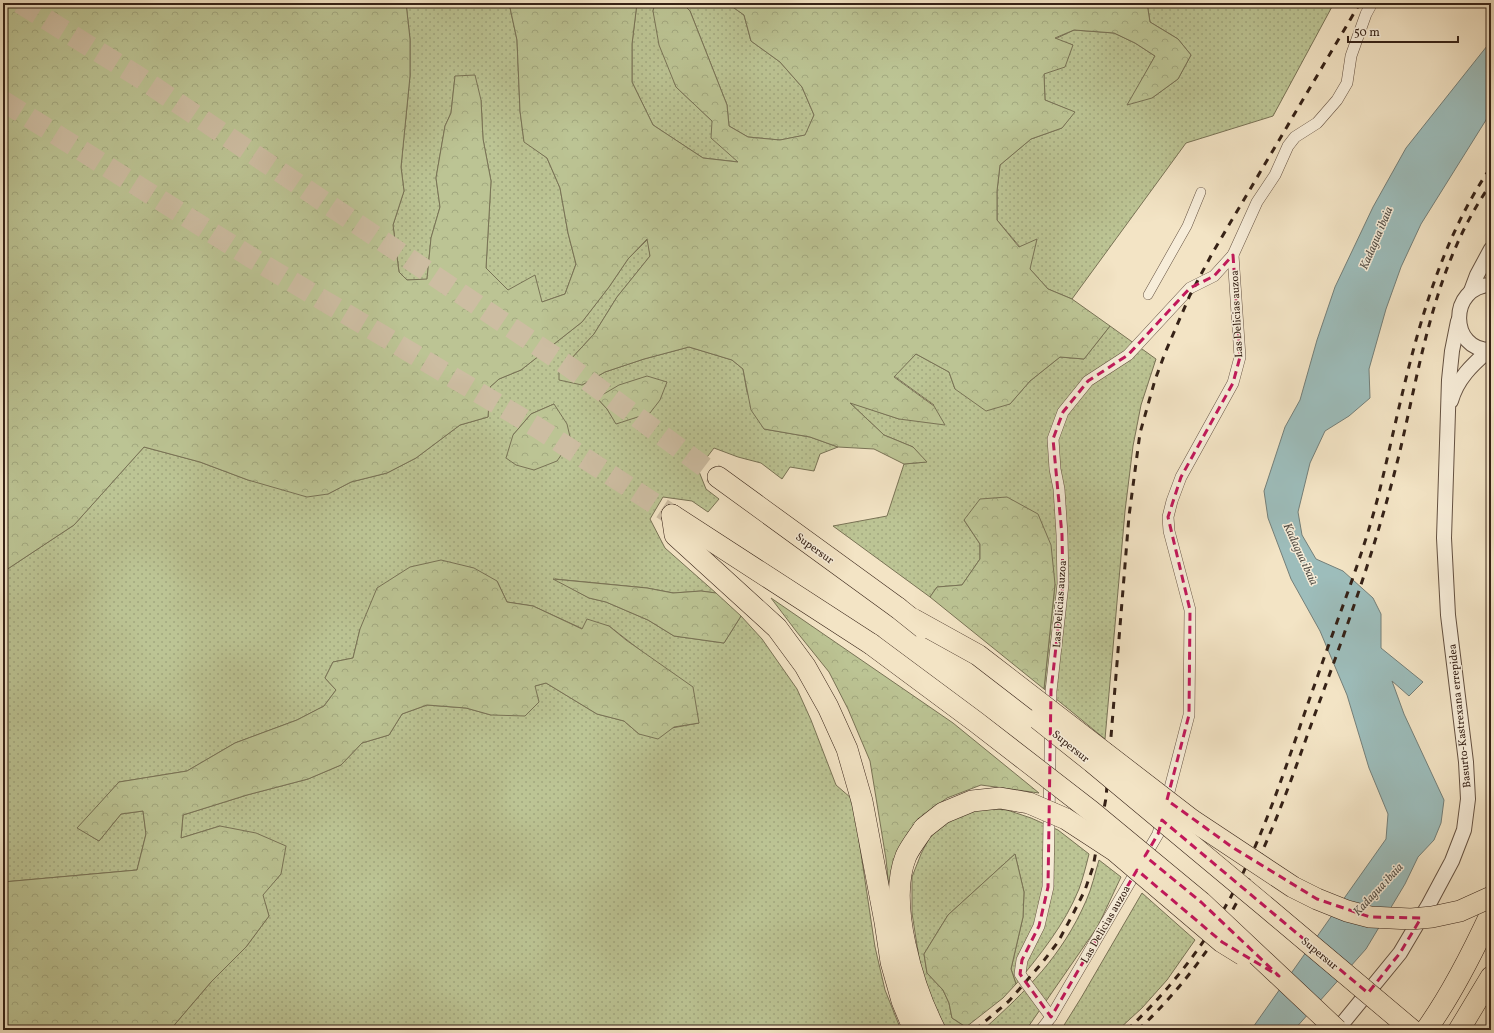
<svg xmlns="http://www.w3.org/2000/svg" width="1494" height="1033" font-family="Vollkorn,serif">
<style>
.grass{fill:url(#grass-dots);stroke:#797356;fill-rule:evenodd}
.forest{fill:url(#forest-crowns);stroke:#797356}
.water{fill:#9dbdbb;stroke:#747f79}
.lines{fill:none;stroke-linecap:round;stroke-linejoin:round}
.motorway-tunnel{stroke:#cdbda2;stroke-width:21;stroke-dasharray:21 10;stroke-linecap:butt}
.pedestrian-casing{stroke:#655242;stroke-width:10}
.minor-casing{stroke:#655242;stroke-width:12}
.tertiary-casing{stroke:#655242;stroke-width:16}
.motorway-casing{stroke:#362217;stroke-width:22}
.pedestrian{stroke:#f7edd9;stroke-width:9}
.minor{stroke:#f7edd9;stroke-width:11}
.tertiary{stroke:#f7edd9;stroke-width:14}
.motorway{stroke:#f3e4c5;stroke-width:21}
.rail{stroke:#362217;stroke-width:3;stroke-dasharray:7 7;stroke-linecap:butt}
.motorway-bridge-casing{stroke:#362217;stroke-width:22;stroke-linecap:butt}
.motorway-bridge{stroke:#f3e4c5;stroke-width:21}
.marked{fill:none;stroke:#c2185b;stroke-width:3;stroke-dasharray:8 5;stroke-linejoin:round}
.labels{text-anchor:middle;stroke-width:3;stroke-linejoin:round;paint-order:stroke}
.street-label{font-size:11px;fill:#362217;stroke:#f7edd9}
.water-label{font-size:12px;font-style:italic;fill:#555048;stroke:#f7edd9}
</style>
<defs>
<pattern id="grass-dots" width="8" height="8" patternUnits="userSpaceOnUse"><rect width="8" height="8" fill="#bcc494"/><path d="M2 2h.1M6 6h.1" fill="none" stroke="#a2a87f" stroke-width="1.8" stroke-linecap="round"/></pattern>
<pattern id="forest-crowns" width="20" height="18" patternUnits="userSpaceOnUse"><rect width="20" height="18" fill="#bcc494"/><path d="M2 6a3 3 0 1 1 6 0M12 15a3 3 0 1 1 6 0" fill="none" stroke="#a2a87f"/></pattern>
</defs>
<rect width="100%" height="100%" fill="#f3e4c5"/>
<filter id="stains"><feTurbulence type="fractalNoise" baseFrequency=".005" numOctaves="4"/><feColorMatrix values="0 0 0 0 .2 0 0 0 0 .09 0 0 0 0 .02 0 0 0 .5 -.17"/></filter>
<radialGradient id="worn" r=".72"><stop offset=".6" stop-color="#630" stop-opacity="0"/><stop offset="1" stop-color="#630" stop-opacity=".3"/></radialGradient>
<!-- grass -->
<g class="grass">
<path d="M406 3H509L517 40 520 111 524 141 547 158 560 188 568 233 576 264 565 294 542 302 508 291 486 268 491 181 483 139 481 100 455 76 451 113 445 126 436 178 440 207 431 238 427 280H407L399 272 393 225 404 191 401 167 410 76V39Z"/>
<path d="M637 3H655L653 11 676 87 712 121 739 162 703 158 653 125 632 82V44Z"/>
<path d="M682 3H727L744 15 751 41 780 62 802 87 814 115 806 135 780 140 748 137 729 126 727 105 690 11Z"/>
<path d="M1147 3H1201L1205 7 1219 3H1334L1273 116 1186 143 1072 299 1048 289 1030 269 1020 247 997 220V191L1000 165 1031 139 1062 128 1074 112 1045 100 1044 73 1073 45 1055 39 1074 30 1114 33 1135 43 1155 56 1143 78 1152 98 1178 79 1191 55 1178 39 1150 22Z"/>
<path d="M648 239 650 256 617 297 594 334 559 372 582 385 605 372 644 359 689 347 732 360 743 369 747 392 764 429 810 437 838 447 820 454 814 471 790 467 782 479 761 463 738 457 714 448 698 469 706 489 719 499 708 512 692 501 663 497 650 519 665 548 716 593 701 591 674 593 647 588 555 579 589 598 606 602 648 620 674 636 724 643 741 616 762 639 797 689 811 720 836 785 851 798 857 827 875 947 885 990 901 1030H170L211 982 246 947 269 916 262 895 281 874 220 826 181 838 183 815 247 795 308 779 341 765 362 743 389 735 402 714 427 705 466 708 491 715 535 686 546 683 597 714 624 721 639 734 699 723 649 657 609 626 583 629 533 606 507 602 497 581 360 629 353 658 333 662 325 678 336 690 324 706 297 720 235 743 187 771 119 782 78 828 99 841 121 814 143 811 146 834 137 870 3 882V572L74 525 144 447 200 462 248 480 328 494 351 482 387 473 416 458 460 425 488 417 490 387 499 379 521 370 582 322 609 287 628 259ZM667 382 617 424 607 409 597 398ZM554 404 513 435 531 414Z"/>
<path d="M1110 326 1156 359 1141 405 1133 446 1125 511 1105 739 1044 689 1055 584 964 520 980 544V559L962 585 937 587 930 597 833 526 887 516 904 464 926 462 913 447 884 435 849 402 899 419 934 405 894 376 916 354 949 372 955 389 1010 404 1030 381 1060 357 1084 359Z"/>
<path d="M984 808 1007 810 1031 818 1058 830 1089 854C1086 866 1083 878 1079 889 1065 924 1040 955 1016 984L1011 969 1023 917 1024 892 1015 854 948 915 924 954 927 973 943 990 949 1003 952 1018 966 1027 963 1030H946L933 1004 921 971 912 913V877L921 854 930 836 945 823 960 815Z"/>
<path d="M1099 860 1121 877 1098 926 1026 1030H983C1027 990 1062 956 1086 901 1092 888 1095 873 1099 860Z"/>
<path d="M1142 893 1195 940 1167 980 1142 1008 1118 1030H1061L1081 998Z"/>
</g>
<!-- forest -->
<g class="forest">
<path d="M3 3H406L410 39V76L401 167 404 191 393 225 399 272 407 280 427 279 431 238 440 207 436 178 445 126 451 113 455 76 475 75 481 100 483 139 491 181 486 268 508 290 535 275 542 302 565 294 576 264 568 233 560 188 547 158 524 142 520 111 517 40 509 3H637L632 44V82L653 125 703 158 738 162 711 138 712 121 676 87 659 45 653 11 655 3H682L690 11 727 105 729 126 748 137 780 140 805 135 814 115 802 87 780 62 751 41 744 15 727 3H1147L1150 22 1178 39 1191 55 1178 79 1152 98 1127 105 1155 56 1135 43 1114 33 1074 30 1055 38 1073 45 1065 67 1044 74 1045 100 1075 112 1062 128 1031 139 1000 165 997 191V220L1019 247 1037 239 1030 269 1048 289 1072 299 1110 326 1084 359 1060 357 1030 381 1010 404 986 411 955 389 949 372 916 354 894 377 934 406 945 425 899 419 850 403 884 435 913 447 927 462 904 464 874 449 838 447 810 437 764 429 751 410 743 369 732 360 689 347 644 359 605 372 582 385 559 380V372L594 334 617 297 650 256 647 239 628 259 609 287 582 322 521 370 499 379 490 387 488 417 460 425 416 458 387 473 351 482 328 494 307 497 248 480 200 462 144 447 74 525 3 572Z"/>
<path d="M647 376 667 382 660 400 650 413 616 424 607 409 597 398 619 385Z"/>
<path d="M554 404 567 424 571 441 557 461 534 470 516 465 506 458 513 435 531 414Z"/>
<path d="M1007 497 1038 514 1051 545 1055 584 1044 689 930 597 937 587 962 585 980 559V544L964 520 980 499Z"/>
<path d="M441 560 474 568 497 581 507 602 533 606 582 629 587 619 609 626 626 640 693 687 699 723 674 727 658 739 639 734 624 721 597 714 546 683 535 686 539 702 525 716 491 715 466 708 427 705 402 714 389 735 362 743 341 765 308 779 247 795 183 815 181 838 220 826 256 833 286 846 281 874 263 895 269 916 246 947 211 982 170 1030H3V882L137 870 146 834 143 811 121 814 99 841 77 828 119 782 187 771 235 743 297 720 324 706 336 690 325 678 333 662 353 658 360 629 377 588 410 567Z"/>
<path d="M553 579 647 588 673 593 701 591 716 593 741 616 724 643 674 636 648 620 606 602 589 598Z"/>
<path d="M771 598 953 723 1039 793 981 785 947 798 917 820 892 919 886 859 870 761 848 709 829 672 796 631Z"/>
<path d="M1015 854 1024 892 1023 917 1011 969 1016 984 1003 998 966 1027 952 1018 949 1003 943 990 927 973 924 954 948 915Z"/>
</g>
<!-- water -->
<path class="water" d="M1491 41V112L1421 224 1401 267 1386 309 1369 369 1370 398 1349 416 1325 431 1310 463 1298 512 1302 535 1316 559 1343 571 1373 598 1381 614V648L1423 682 1409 696 1392 681 1404 714 1444 800 1441 823 1434 840 1418 857 1405 884 1366 949 1294 1030H1251L1386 839 1388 814 1369 768 1347 695 1320 631 1291 579 1268 518 1264 491 1285 427 1300 400 1317 340 1335 287 1373 207 1406 148Z"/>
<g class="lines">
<!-- motorway-tunnel -->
<g class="motorway-tunnel">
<path d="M20 3 139 77 571 368 718 477"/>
<path d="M3 101 252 258 538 428 672 515"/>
</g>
<!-- pedestrian casing -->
<g class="pedestrian-casing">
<path id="pedestrian" d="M1148 295 1187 226 1201 192"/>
</g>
<!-- minor casing -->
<g class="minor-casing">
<g id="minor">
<path d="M1051 1017 1026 983 1020 974 1022 960 1039 926 1048 887 1051 691 1063 584 1062 535 1059 489 1055 469 1053 439 1063 412 1088 381 1128 355 1190 288 1214 276 1233 255"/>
<path d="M1041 1030 1051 1017 1158 834 1189 715 1190 610 1169 531 1168 517 1172 501 1181 477 1233 383 1240 357 1233 255 1257 202 1275 175 1288 146 1295 137 1317 123 1337 100 1347 83 1351 56 1366 14 1372 3"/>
</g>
</g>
<!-- tertiary casing -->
<g class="tertiary-casing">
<g id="tertiary">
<path d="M1491 285C1448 286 1449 351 1491 350"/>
<path d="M1471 291 1477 275 1491 249"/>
<path d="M1451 401C1457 379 1472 365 1488 351"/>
<path d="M1337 1030 1400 953 1429 904 1452 861 1464 830 1468 799 1466 762 1448 615 1444 538 1449 380 1452 351 1458 321"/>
</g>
</g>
<!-- motorway casing -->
<g class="motorway-casing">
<g id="motorway">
<path d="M718 477 898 608"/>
<path d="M672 515 675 535 777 628 805 666 828 707 847 749 862 801 885 922 891 962 902 1001 914 1030"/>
<path d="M672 515 871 644"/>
<path d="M924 828C918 837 910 847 906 856 887 903 913 987 935 1030"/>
<path d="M1426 1030C1452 994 1472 954 1491 913"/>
<path d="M1459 1030 1491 977"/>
</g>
</g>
<!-- pedestrian -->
<use href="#pedestrian" class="pedestrian"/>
<!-- minor -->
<use href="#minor" class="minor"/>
<!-- tertiary -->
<use href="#tertiary" class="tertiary"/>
<!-- motorway -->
<use href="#motorway" class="motorway"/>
<!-- rail -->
<g class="rail">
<path d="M975 1030 1009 1001 1042 963 1058 942 1073 914 1085 890 1093 867 1106 798 1129 516 1140 433 1155 380 1165 353 1190 295 1213 252 1360 3"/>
<path d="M1127 1030C1170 990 1207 942 1234 891 1269 824 1291 750 1317 678 1338 617 1363 556 1379 493 1406 383 1425 263 1491 167"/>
<path d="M1138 1030C1183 988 1221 936 1248 881 1277 824 1297 763 1319 703 1349 622 1378 540 1399 455 1421 363 1434 264 1491 184"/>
</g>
<!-- motorway-bridge casing -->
<g class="motorway-bridge-casing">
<g id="motorway-bridge">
<path d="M898 608 923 628"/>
<path d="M913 619 978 655 1192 820 1293 887 1317 899 1347 911 1370 917 1411 919 1432 917 1460 911 1491 897"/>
<path d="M871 644 976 722 1091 811 1201 902 1337 1030"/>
<path d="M1038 719 1092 762 1266 907 1412 1030"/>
<path d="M924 828 943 813 972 801 1000 798 1029 803 1066 819 1115 851 1222 942 1243 955"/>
</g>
</g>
<!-- motorway-bridge -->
<use href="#motorway-bridge" class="motorway-bridge"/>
</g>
<!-- marked area -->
<path class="marked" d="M1233 255 1240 357 1233 383 1181 477 1168 517 1190 610 1189 715 1167 800 1232 847 1317 899 1370 917 1421 918 1400 953 1368 993 1162 820 1158 834 1145 856 1201 902 1279 976 1222 942 1137 870 1051 1017 1020 974 1022 960 1039 926 1048 887 1051 691 1063 584 1062 535 1053 439 1063 412 1088 381 1128 355 1190 288 1214 276Z"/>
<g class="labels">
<!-- street labels -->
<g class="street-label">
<text transform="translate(1236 314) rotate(-93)" y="4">Las Delicias auzoa</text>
<text transform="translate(815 548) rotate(36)" y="4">Supersur</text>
<text transform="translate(1059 604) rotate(-86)" y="4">Las Delicias auzoa</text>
<text transform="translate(1459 716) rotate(-96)" y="4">Basurto-Kastrexana errepidea</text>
<text transform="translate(1071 746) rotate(39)" y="4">Supersur</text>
<text transform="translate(1105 924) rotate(-60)" y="4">Las Delicias auzoa</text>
<text transform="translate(1320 953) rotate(40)" y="4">Supersur</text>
</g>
<!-- water labels -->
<g class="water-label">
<text transform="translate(1376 238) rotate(-67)" y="4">Kadagua ibaia</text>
<text transform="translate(1301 554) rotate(65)" y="4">Kadagua ibaia</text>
<text transform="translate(1378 889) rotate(-47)" y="4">Kadagua ibaia</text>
</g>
</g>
<!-- margin -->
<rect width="1494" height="1033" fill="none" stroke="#f3e4c5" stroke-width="16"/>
<rect x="4" y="4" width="1486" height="1025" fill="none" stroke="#362217" stroke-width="2"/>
<rect x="8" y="8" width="1478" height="1017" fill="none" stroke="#362217"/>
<!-- scale -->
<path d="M1348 36v6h110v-6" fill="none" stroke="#362217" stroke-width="2"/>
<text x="1354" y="36" font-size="12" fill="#362217" stroke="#f7edd9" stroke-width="3" paint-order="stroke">50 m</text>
<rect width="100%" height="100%" filter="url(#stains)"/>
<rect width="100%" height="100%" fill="url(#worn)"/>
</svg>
